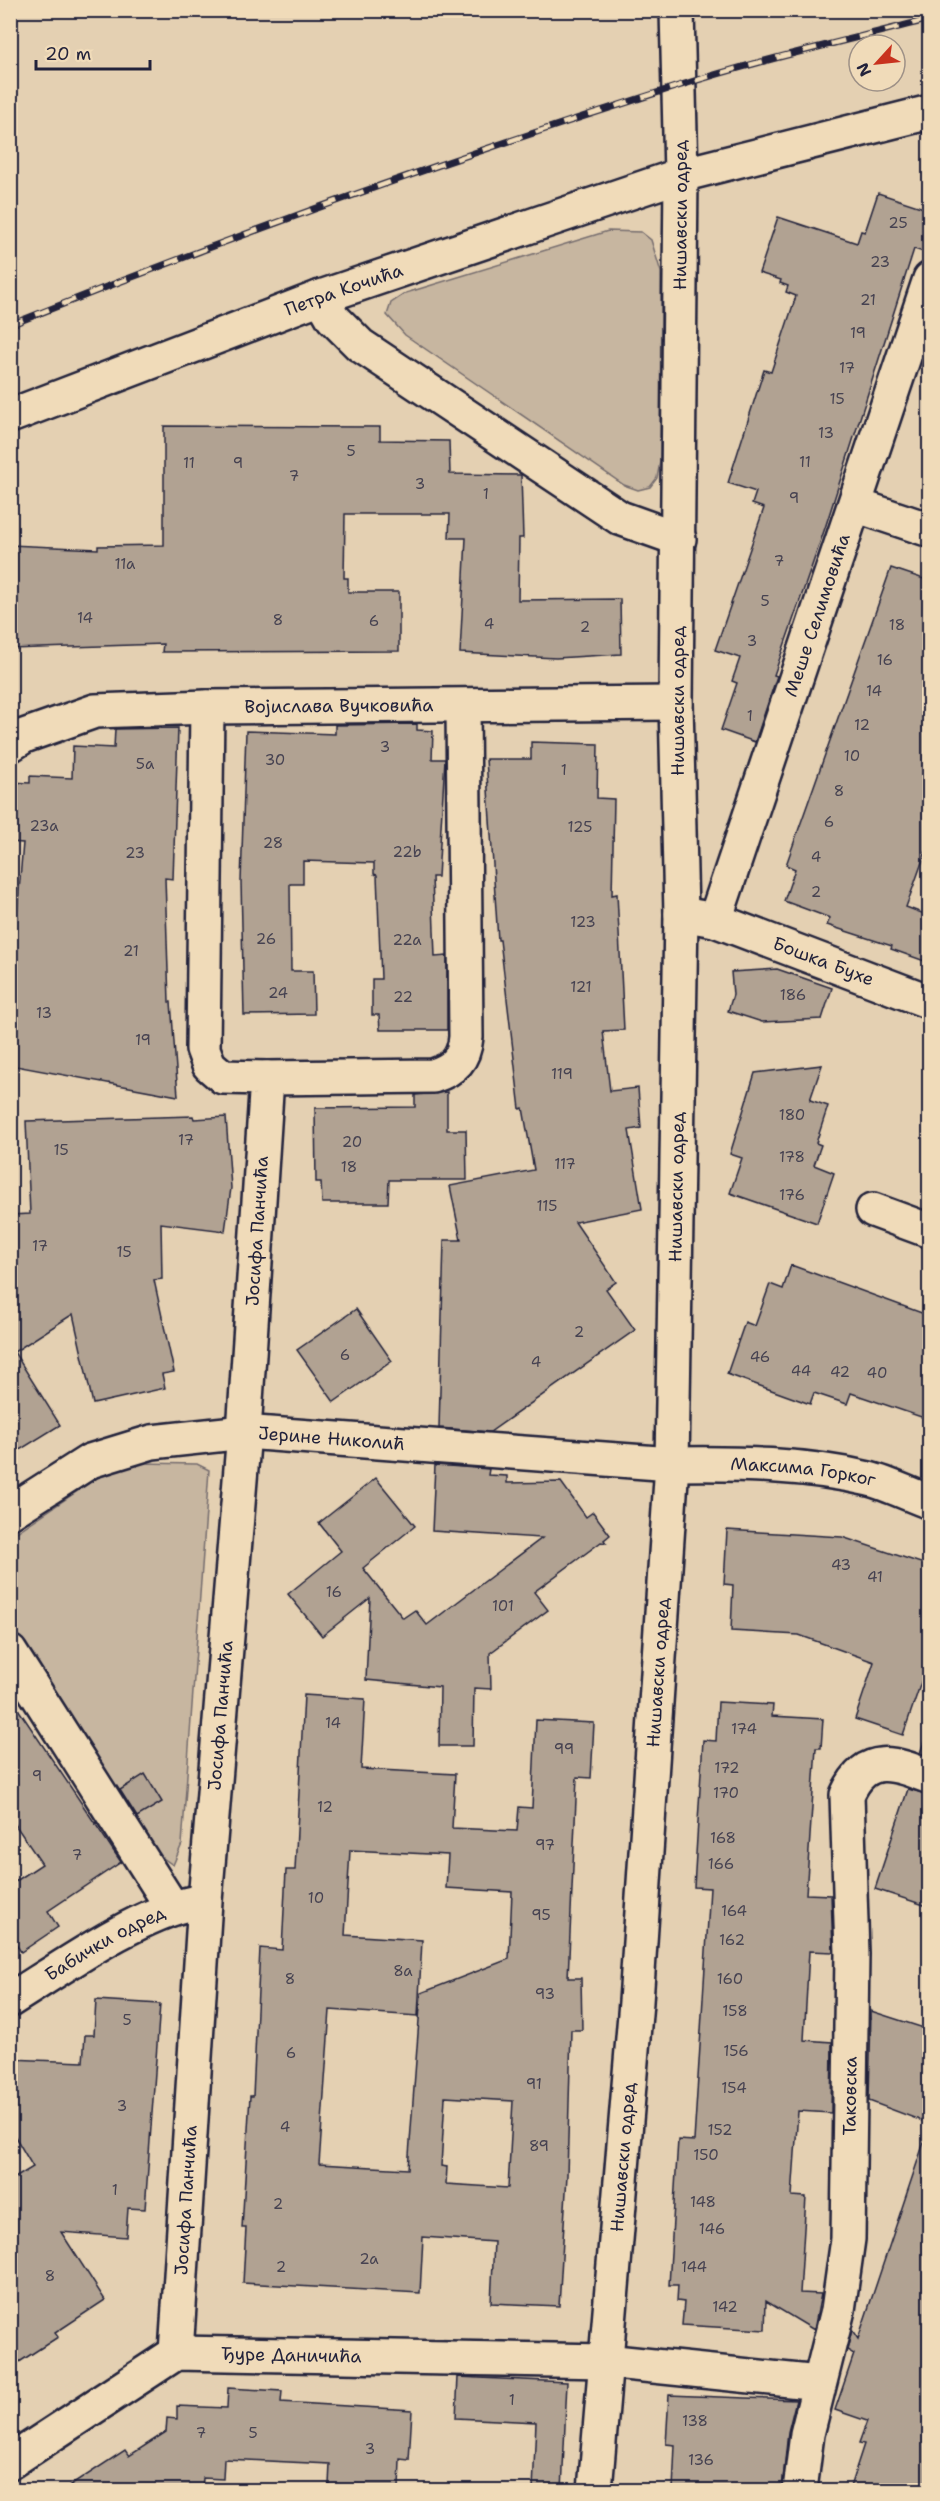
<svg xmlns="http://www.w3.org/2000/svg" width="940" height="2501" font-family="'Shantell Sans',sans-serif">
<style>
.green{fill:#c7b6a0;stroke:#746c6e;stroke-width:1.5}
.building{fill:#b1a292;stroke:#22223b;stroke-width:1.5;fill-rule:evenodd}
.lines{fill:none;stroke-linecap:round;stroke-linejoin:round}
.minor-casing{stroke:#22223b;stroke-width:38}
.minor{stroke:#f0dbb9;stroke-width:33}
.rail-casing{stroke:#22223b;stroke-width:7}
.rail{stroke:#f0dbb9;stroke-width:4.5;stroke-dasharray:14;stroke-linecap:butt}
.labels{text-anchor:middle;stroke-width:5;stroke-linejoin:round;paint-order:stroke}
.number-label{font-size:15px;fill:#464251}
.street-label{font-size:18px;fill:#22223b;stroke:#f0dbb9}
</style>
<rect width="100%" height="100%" fill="#e4d0b2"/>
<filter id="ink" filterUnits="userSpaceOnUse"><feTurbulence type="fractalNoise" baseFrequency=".0167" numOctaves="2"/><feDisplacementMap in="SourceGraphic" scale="12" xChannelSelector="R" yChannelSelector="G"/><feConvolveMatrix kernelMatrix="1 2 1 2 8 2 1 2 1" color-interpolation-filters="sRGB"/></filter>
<g filter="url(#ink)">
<!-- green -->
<g class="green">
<path d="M608 231 641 232 651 240 661 272 660 462 657 478 650 487 638 490 624 485 405 335 387 315 391 303 406 293Z"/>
<path d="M140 1463 197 1464 209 1470 182 1844 173 1865 156 1853 11 1632V1536L103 1474Z"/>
</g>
<!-- building -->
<g class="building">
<path d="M878 193 930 210V254L914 249 825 528 774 675 777 676 755 742 721 730 737 683 732 681 740 658 715 650 764 508 752 504 756 492 728 483 764 370 771 372 796 296 786 292 788 286 780 283 781 280 759 273 778 217 857 243 861 231 865 232Z"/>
<path d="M164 426 380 427V440L449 441 450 474 521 475 523 538H519L518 600 620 599 621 654 556 658 460 653 466 538H449L450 514H345L344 578H348V592H399V651L162 652 163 644 10 649V545L98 549V546L164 545Z"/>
<path d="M891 568 930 581V840L906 907 930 916V963L891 949 892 946 827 925 830 918 784 901 795 869 786 865Z"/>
<path d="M417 724V730L433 731 432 759H445L438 877H432L435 957 447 956V1030H380L379 1015H372V979H381L377 875 374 874V863L303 861V884H290L291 971H313L314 1014 244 1015 241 882 246 731 335 734V725Z"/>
<path d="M178 728 173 879 165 878 169 1002H171L178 1096 10 1065V939H15L23 843 10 842V782L30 783V776L72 778 73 746 114 748 115 729Z"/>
<path d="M531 742 598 744 597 798 614 799 612 895 617 894 624 1030 603 1031 610 1091 638 1088 641 1128 629 1130 642 1209 575 1222 616 1282 606 1289 635 1330 490 1432 439 1428 444 1240H461L450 1186 534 1170 523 1108 520 1109 500 940H498L486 759H531Z"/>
<path d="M777 969 832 988 822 1019 762 1022 728 1011 733 995 731 972Z"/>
<path d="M822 1065 810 1100 828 1106 816 1143 821 1145 814 1165 834 1173 817 1223 730 1193 742 1158 730 1154 755 1073Z"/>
<path d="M447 1092V1130H466L467 1180H389L388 1203H322L321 1182H316L315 1108 415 1107V1095Z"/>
<path d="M193 1116 194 1119 226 1117 231 1188 225 1231 161 1223 162 1279 154 1280 174 1372 162 1374 165 1388 93 1404 73 1314 14 1352 60 1425 10 1456V1215L30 1214 26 1121Z"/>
<path d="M791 1265 930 1316V1420L851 1393 847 1404 814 1393 810 1404 727 1374 745 1322 755 1326 770 1284 783 1289Z"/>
<path d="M356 1309 392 1361 334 1402 297 1350Z"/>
<path d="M435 1465 489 1469 488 1475 507 1476V1483L561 1482 586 1517 593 1512 610 1535 604 1540 606 1543 601 1542 534 1592 548 1610 490 1653 491 1689 474 1688 473 1746H439L440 1687 366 1680 370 1598 322 1636 288 1594 341 1551 319 1523 376 1478 415 1526 363 1568 403 1618 415 1610 427 1625 542 1538 432 1531Z"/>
<path d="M727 1530 842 1537 930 1566V1656L903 1735 855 1719 874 1662 799 1635 731 1631 733 1585 724 1584Z"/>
<path d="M304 1695 365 1699 361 1769 455 1774 452 1828 517 1831 519 1807 532 1808 536 1720 594 1723 591 1778 577 1777 568 1978H581L582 2030H571L567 2175 559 2306 491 2303 494 2242 423 2237 420 2293 243 2283 246 2228H242L250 2096H253L260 1948 282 1950 286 1870H295ZM350 1850 448 1855 446 1888 512 1892 509 1959 421 1993 408 2169 319 2164 330 2010 418 2016 422 1940 345 1935ZM445 2097 513 2101 508 2188 446 2184 447 2167 441 2166Z"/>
<path d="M10 1697 121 1862 48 1911 58 1927 21 1952 10 1935V1885L42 1864 10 1817Z"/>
<path d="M718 1702 773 1705 772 1716 823 1719 821 1748H816L806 1894 831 1895 833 1952 809 1951 804 2040 832 2042 831 2113 798 2111 792 2196 806 2197 800 2293 821 2294 814 2330 766 2301 765 2330 682 2325 684 2302 677 2301 678 2285H669L678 2140 694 2141 710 1888 694 1887 703 1740 716 1741Z"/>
<path d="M924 1742 930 1743V1757L920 1753Z"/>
<path d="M145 1774 162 1802 137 1817 120 1790Z"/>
<path d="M908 1789 930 1795V1907L875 1889Z"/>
<path d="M96 2000 160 2004 145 2209 128 2208 126 2237 61 2232 105 2300 55 2333 58 2337 10 2368V2181L33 2167 10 2128V2059L83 2062 85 2035H94Z"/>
<path d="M871 2011 930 2030V2124L869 2101Z"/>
<path d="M924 2142 930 2143V2490H849L864 2444 859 2443 867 2421 835 2410 854 2354 847 2350 852 2330 858 2339Z"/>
<path d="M458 2377 567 2382 562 2490H533L536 2422 456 2418Z"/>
<path d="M228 2388 282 2391 281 2402 412 2410 409 2460 400 2459 399 2489 329 2485 330 2464 224 2459 223 2479 203 2478 202 2490H64L125 2450 129 2456 166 2432 167 2418 177 2419V2406L227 2408Z"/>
<path d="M669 2395 796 2400 788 2432 782 2490H673L675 2445 666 2444Z"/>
</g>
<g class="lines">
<!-- minor casing -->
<g class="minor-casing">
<g id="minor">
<path d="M321 297 333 318 360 345 620 518 679 539"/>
<path id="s1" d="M10 416 321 297 681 175 930 112"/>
<path d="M855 505 930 530"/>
<path id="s2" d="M10 745 24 736 95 711 207 707 676 703"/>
<path id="s3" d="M681 914 715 920 930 279"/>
<path id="s4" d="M715 920 930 1002"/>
<path d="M267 1078 433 1076C455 1069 464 1059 466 1037L463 706"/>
<path d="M873 1210 930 1231"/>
<path id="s5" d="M10 1512 90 1461 152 1442 244 1432 672 1464C737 1463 805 1464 869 1479 889 1484 910 1495 930 1502"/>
<path d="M10 1652 172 1907"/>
<path id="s6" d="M10 2000C60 1969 137 1914 193 1903"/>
<path id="s7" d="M176 2353 205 1901 244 1432 267 1078 223 1077 209 1065 203 1049 207 707"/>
<path id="s8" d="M10 2462 176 2353 605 2361 819 2383"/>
<path id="s9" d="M595 2490 636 2002 672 1464 681 914 676 703 681 175 677 10"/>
<path id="s10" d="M800 2490 807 2434 838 2310 848 2239 852 1954 847 1795C866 1752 894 1763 930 1777"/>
</g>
</g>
<!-- minor -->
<use href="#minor" class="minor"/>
<!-- rail casing -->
<g class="rail-casing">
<path id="rail" d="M10 325C229 237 451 158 675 87 759 60 845 41 930 19"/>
</g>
<!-- rail -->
<use href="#rail" class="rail"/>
</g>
</g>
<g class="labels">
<!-- number labels -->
<g class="number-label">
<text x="898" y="228">25</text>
<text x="880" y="267">23</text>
<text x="868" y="305">21</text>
<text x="858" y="338">19</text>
<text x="847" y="373">17</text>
<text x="837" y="404">15</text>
<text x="826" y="438">13</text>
<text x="351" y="456">5</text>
<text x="805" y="467">11</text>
<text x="189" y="468">11</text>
<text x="238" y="468">9</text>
<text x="294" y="481">7</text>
<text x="420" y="489">3</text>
<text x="486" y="499">1</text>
<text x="794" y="503">9</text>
<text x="779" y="566">7</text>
<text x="125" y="569">11a</text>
<text x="765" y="606">5</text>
<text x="85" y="623">14</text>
<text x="278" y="625">8</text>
<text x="374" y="626">6</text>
<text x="489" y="629">4</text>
<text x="897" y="630">18</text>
<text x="585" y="632">2</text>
<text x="752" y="646">3</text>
<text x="885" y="665">16</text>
<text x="874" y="696">14</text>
<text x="750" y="721">1</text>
<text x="862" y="730">12</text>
<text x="385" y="752">3</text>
<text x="852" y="761">10</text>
<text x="275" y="765">30</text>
<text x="145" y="769">5a</text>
<text x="564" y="775">1</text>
<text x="839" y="796">8</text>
<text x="829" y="827">6</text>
<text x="44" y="831">23a</text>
<text x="580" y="832">125</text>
<text x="273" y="848">28</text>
<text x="407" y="857">22b</text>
<text x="135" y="858">23</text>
<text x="816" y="862">4</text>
<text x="816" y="897">2</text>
<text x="583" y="927">123</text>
<text x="266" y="944">26</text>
<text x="407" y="945">22a</text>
<text x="131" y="956">21</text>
<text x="581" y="992">121</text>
<text x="278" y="998">24</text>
<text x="793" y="1000">186</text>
<text x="403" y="1002">22</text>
<text x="44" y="1018">13</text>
<text x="143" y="1045">19</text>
<text x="562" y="1079">119</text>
<text x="792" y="1120">180</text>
<text x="186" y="1145">17</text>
<text x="352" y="1147">20</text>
<text x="61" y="1155">15</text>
<text x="792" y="1162">178</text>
<text x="565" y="1169">117</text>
<text x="349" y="1172">18</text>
<text x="792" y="1200">176</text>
<text x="547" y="1211">115</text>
<text x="40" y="1251">17</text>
<text x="124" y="1257">15</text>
<text x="579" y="1337">2</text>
<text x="345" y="1360">6</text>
<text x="760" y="1362">46</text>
<text x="536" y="1367">4</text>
<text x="801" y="1376">44</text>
<text x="840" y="1377">42</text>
<text x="877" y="1378">40</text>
<text x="841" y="1570">43</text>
<text x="875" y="1582">41</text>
<text x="334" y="1597">16</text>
<text x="503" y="1611">101</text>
<text x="333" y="1728">14</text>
<text x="744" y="1734">174</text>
<text x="564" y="1754">99</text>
<text x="727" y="1773">172</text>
<text x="37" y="1781">9</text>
<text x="726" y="1798">170</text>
<text x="325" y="1812">12</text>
<text x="723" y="1843">168</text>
<text x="545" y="1850">97</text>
<text x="77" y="1860">7</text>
<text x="721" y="1869">166</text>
<text x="316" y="1903">10</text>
<text x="734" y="1916">164</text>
<text x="541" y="1920">95</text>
<text x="732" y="1945">162</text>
<text x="403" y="1976">8a</text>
<text x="290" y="1984">8</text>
<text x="730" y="1984">160</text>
<text x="545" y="1999">93</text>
<text x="735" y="2016">158</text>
<text x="127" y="2025">5</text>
<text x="736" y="2056">156</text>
<text x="291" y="2058">6</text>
<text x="534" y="2089">91</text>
<text x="734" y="2093">154</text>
<text x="122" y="2111">3</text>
<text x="285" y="2132">4</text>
<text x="720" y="2135">152</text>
<text x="539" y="2151">89</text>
<text x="706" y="2160">150</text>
<text x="115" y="2195">1</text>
<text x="703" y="2207">148</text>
<text x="278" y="2209">2</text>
<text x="712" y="2234">146</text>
<text x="369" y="2264">2a</text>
<text x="281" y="2272">2</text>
<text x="694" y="2272">144</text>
<text x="50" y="2281">8</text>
<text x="725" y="2312">142</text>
<text x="512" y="2405">1</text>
<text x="695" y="2426">138</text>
<text x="201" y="2438">7</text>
<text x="253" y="2438">5</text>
<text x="370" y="2454">3</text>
<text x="701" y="2465">136</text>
</g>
<!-- street labels -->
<g class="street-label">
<text dy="6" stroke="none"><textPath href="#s9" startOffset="2278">Нишавски одред</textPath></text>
<text dy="6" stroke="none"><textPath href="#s1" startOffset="357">Петра Кочића</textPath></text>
<text dy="6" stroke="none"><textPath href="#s3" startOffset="356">Меше Селимовића</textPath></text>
<text transform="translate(678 701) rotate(-90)" y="6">Нишавски одред</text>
<text dy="6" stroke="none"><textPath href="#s2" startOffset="336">Војислава Вучковића</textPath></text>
<text dy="6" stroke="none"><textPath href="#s4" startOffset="116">Бошка Бухе</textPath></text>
<text dy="6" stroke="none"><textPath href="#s9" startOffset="1306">Нишавски одред</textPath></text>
<text dy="6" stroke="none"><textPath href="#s7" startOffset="1125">Јосифа Панчића</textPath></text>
<text dy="6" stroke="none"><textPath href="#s5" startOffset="340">Јерине Николић</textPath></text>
<text dy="6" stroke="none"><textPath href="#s5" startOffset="813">Максима Горког</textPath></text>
<text dy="6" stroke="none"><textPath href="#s9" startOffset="820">Нишавски одред</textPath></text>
<text dy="6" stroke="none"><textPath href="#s7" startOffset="639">Јосифа Панчића</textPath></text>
<text dy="6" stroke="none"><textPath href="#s6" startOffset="111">Бабички одред</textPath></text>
<text dy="6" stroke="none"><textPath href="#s10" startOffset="399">Таковска</textPath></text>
<text dy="6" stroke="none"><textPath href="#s9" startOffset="334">Нишавски одред</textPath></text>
<text dy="6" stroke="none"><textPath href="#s7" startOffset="153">Јосифа Панчића</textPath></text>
<text dy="6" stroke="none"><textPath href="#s8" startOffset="314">Ђуре Даничића</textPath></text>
</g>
</g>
<!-- margin -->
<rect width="940" height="2501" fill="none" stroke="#f0dbb9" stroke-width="36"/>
<rect x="18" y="18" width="904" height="2465" fill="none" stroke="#22223b" stroke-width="2" filter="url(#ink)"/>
<!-- north arrow -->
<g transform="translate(877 63) rotate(243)"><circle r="28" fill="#f0dbb9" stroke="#9e9187" stroke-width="1.5"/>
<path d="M0-4.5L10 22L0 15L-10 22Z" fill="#c8321e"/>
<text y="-9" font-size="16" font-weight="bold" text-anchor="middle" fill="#22223b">N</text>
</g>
<!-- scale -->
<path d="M36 60v9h114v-9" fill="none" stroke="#22223b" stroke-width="3"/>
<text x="45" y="60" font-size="18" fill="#22223b" stroke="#f0dbb9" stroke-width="4.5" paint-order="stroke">20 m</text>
</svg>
